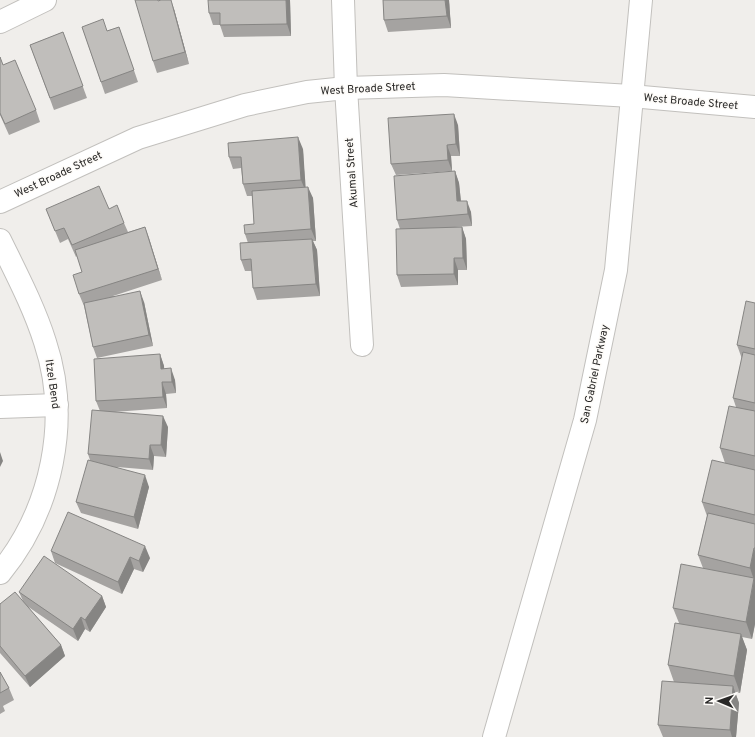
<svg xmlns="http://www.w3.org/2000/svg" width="755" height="737" font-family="Overpass,sans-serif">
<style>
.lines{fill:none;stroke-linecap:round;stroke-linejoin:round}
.minor-casing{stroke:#c2c0bd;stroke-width:24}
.minor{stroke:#fff;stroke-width:22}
.wall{fill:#a5a3a1}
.shaded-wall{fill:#868583}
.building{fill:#c0bebb;stroke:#868583}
.labels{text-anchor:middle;stroke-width:3;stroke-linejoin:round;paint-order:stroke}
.street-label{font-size:11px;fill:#292827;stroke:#fdfbf8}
</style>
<rect width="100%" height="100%" fill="#f0eeeb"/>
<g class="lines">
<!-- minor casing -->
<g class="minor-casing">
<g id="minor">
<path d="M343 0 346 88 362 345"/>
<path d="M0 22 45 0"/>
<path d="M0 202 138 138 245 105 307 92 346 88 444 85 631 96 755 107"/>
<path d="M0 240C16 273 34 307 45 342 71 420 52 510 0 573"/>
<path d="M0 407 57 405"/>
<path d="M494 737 585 420 616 270 641 0"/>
</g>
</g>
<!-- minor -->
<use href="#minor" class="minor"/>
</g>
<!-- wall -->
<g class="wall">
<path d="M159 0 174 9 189 64 157 73 153 61Z"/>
<path d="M290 0 291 36 224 37 220 25H213L209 13Z"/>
<path d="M383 0H449L451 28 388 32 384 20Z"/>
<path d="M82 27 107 31 119 27 138 82 105 94Z"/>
<path d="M63 32 87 98 54 110 30 45Z"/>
<path d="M0 57 3 65 36 110 40 122 9 135 0 115Z"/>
<path d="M458 125 460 156H451L452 171 396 175 391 164Z"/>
<path d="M303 149 305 187 313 198 316 241H313L317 250 320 296 257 300 253 288 252 271H245L241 260 248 243 245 234 254 224 252 196H247L243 184 241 168 233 169 229 157Z"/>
<path d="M455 171 459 183 461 201 471 212 472 226 455 227H462L466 239 467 270H458V285L401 287 397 275 400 229 397 220Z"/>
<path d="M46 209H109L124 223 128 232 145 227 162 280 113 296 144 302 153 346 97 358 93 347 84 306 79 294 82 272 77 256 76 257 68 239 60 243Z"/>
<path d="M755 303V624L752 639 742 637 747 650 740 693 735 692 739 703 736 737H663L658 725 674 682 668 665 679 623 673 608 703 568 698 555 707 516 702 502 725 463 720 448 736 407 733 398 742 359 737 345Z"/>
<path d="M160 354 164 366V369L175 380 176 393 166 394 167 408 114 412 168 427 166 457 154 456 153 470 117 467 149 487 138 529 81 513 76 502 90 460 88 454 100 411 96 401Z"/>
<path d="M51 551 150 558 143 572 134 569 122 594 55 563Z"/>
<path d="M19 592 102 596 106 607 90 632 85 629 78 641 27 606 61 645 65 656 30 687 0 653V604L23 601Z"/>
<path d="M0 672 9 688 14 700 3 706 5 711 0 714Z"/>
</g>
<!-- shaded-wall -->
<g class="shaded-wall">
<path d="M171 0 174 9 189 64 185 52Z"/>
<path d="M286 0H290L291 36 287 24Z"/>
<path d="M445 0H449L451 28 447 16Z"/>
<path d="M454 114 458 125 460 156 456 144Z"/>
<path d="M298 137 303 149 306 192 301 180Z"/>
<path d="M447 145 451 156 452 171 448 160Z"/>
<path d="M455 171 459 183 462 213 457 201Z"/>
<path d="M308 187 313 198 316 241 311 229Z"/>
<path d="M467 201 471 212 472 226 468 214Z"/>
<path d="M145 227 149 238 162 280 158 269Z"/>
<path d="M462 227 466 239 467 270 463 258Z"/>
<path d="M312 239 317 250 320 296 316 284Z"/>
<path d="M454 258 458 270V285L454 274Z"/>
<path d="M140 291 144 302 153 346 149 335Z"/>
<path d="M160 354 164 366 165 380 161 369Z"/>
<path d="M171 368 175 380 176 393 172 382Z"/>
<path d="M162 382 166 394 167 408 163 397Z"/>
<path d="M163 416 168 427 166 457 161 445Z"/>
<path d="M150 445 154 456 153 470 149 459Z"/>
<path d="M0 452 3 461 0 467Z"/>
<path d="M145 475 149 487 138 529 134 517Z"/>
<path d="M145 546 150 558 143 572 139 561Z"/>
<path d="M754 548 755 551V624L752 639 746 622 754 580 750 568Z"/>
<path d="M130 557 134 569 122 594 118 582Z"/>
<path d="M102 596 106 607 90 632 85 620Z"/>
<path d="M81 617 85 629 78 641 73 629Z"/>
<path d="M741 634 747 650 740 693 734 676Z"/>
<path d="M61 645 65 656 30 687 25 676Z"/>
<path d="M733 686 739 703 736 737H732L730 730Z"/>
</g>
<!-- building -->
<g class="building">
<path d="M135 0H158V1L161 0H171L185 52 153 61Z"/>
<path d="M208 0H286L287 24 220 25V13H209Z"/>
<path d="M383 0H445L447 16 384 20Z"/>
<path d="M103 19 107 31 119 27 134 70 101 82 82 27Z"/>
<path d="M63 32 83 86 50 98 30 45Z"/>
<path d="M0 57 3 65 15 60 36 110 5 124 0 113Z"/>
<path d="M454 114 456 144 447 145 448 160 391 164 388 118Z"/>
<path d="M298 137 301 180 243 184 241 157H229L228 143Z"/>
<path d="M455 171 457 201H467L468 214 397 220 394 176Z"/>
<path d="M99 186 109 209 117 205 124 223 72 245 64 228 55 231 46 209Z"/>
<path d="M308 187 311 229 245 234 244 225 254 224 252 191Z"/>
<path d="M145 227 158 269 79 294 73 275 82 272 75 250Z"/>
<path d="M462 227 463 258H454V274L397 275 396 229Z"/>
<path d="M312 239 316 284 253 288 251 259 241 260 240 243Z"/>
<path d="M140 291 149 335 93 347 84 303Z"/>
<path d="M746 301 755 303V349L737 345Z"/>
<path d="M743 352 755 355V403L733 398Z"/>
<path d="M160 354 161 369 171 368 172 382H162L163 397 96 401 94 359Z"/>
<path d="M729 406 755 411V456L720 448Z"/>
<path d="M92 410 163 416 161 445H150L149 459 88 454Z"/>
<path d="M88 460 145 475 134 517 76 502Z"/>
<path d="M712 460 755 470V515L702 502Z"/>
<path d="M68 512 145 546 139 561 130 557 118 582 51 551Z"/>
<path d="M708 513 755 524V548H754L750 568 698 555Z"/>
<path d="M44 556 102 596 85 620 81 617 73 629 19 592Z"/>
<path d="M681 564 754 578 746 622 673 608Z"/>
<path d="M15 592 61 645 25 676 0 646V604Z"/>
<path d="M675 623 741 634 734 676 668 665Z"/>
<path d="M0 672 9 688 0 693Z"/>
<path d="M662 681 733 686 730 730 658 725Z"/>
</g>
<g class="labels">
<!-- street labels -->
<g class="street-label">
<text transform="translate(368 88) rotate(-3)" y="4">West Broade Street</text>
<text transform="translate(691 101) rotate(5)" y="4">West Broade Street</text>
<text transform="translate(351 173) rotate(-94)" y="4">Akumal Street</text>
<text transform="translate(58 174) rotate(-25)" y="4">West Broade Street</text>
<text transform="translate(594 374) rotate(-78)" y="4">San Gabriel Parkway</text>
<text transform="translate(53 384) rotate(82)" y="4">Itzel Bend</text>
</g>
</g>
<!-- north arrow -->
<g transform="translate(719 701) rotate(272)" stroke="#fdfbf8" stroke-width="3" paint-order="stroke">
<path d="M0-3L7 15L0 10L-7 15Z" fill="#292827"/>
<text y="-6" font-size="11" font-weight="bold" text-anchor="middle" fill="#292827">N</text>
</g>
</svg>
